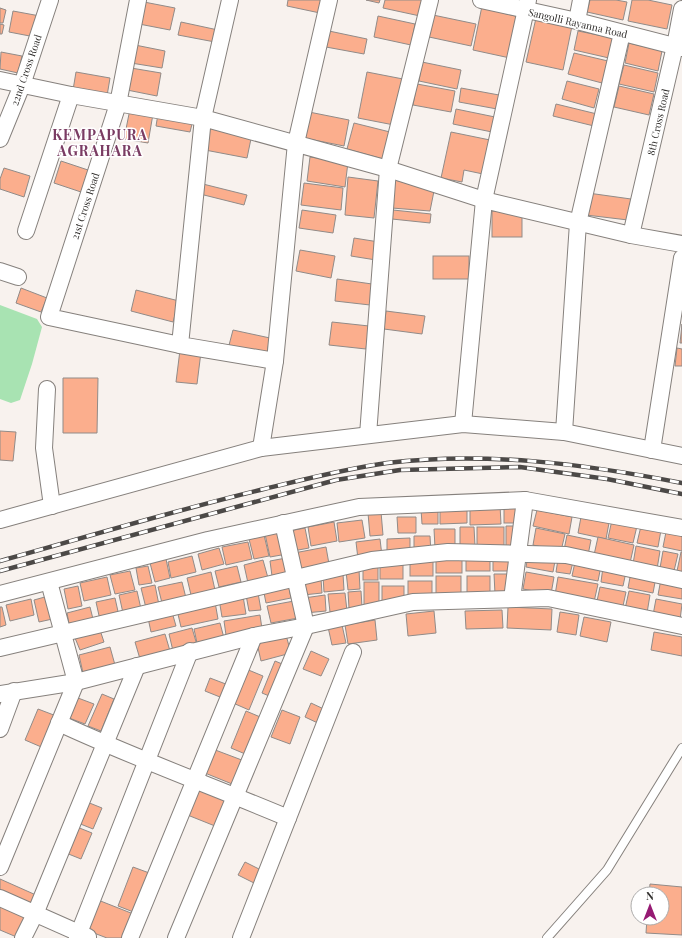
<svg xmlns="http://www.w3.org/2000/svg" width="682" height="938" font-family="'Playfair Display',serif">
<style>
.green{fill:#a8e3b2}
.building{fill:#fbae8d;stroke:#918b88}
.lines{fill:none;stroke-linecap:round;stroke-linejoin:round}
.lane-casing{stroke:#86817d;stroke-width:10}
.street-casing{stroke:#86817d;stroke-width:18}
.lane{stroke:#fff;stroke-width:8}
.street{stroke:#fff;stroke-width:16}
.rail-casing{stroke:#4c4947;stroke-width:4.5}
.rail{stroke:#fff;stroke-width:3;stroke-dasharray:9;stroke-linecap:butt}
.labels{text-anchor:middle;stroke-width:3;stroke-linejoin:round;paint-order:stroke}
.street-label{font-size:10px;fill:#312f2d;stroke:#fff}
.district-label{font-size:14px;font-weight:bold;letter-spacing:1px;fill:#7a3c63;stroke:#fff}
</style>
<rect width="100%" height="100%" fill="#f8f2ee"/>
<!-- green -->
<path class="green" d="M0 305 37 319 42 327 32 364 20 400 11 403 0 399Z"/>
<!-- building -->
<g class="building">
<path d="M288 0H322L320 13 287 6Z"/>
<path d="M366 0H380L379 3Z"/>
<path d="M385 0H423L420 16 383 8Z"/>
<path d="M590 0H616L627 2 623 20 587 12Z"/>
<path d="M632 0H648L672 5 667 29 628 21Z"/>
<path d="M144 2 175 8 170 30 139 24Z"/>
<path d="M482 6 504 10 503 13 519 17 510 58 473 50Z"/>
<path d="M0 8 6 10 3 23H0Z"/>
<path d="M13 11 40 16 35 37 9 32Z"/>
<path d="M433 15 476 24 471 46 429 37Z"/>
<path d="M378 16 415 24 411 45 374 37Z"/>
<path d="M536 18 572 26 563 70 526 62Z"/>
<path d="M181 22 218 30 215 42 178 35Z"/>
<path d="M0 24 4 25 2 34H0Z"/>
<path d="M329 31 367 39 364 54 326 47Z"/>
<path d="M578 31 613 38 609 58 574 50Z"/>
<path d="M629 43 662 51 658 71 625 63Z"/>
<path d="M135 45 165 51 162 68 131 63Z"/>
<path d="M1 52 22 56 18 73 0 69Z"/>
<path d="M574 53 608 61 602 83 568 74Z"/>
<path d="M422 62 461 70 457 89 419 81Z"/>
<path d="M624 65 658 73 654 92 619 84Z"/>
<path d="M131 68 161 73 157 96 127 90Z"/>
<path d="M76 72 110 78 107 96 73 90Z"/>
<path d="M367 72 403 79 394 125 358 118Z"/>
<path d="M567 81 599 89 594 108 562 99Z"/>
<path d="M417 84 455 91 451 112 413 105Z"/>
<path d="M619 86 654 94 649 115 614 107Z"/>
<path d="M461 88 499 95 497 109 459 102Z"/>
<path d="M556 104 597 114 594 126 553 116Z"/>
<path d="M130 109 153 114 148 143 124 139Z"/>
<path d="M456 109 495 117 492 132 453 124Z"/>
<path d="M309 112 349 120 344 146 304 138Z"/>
<path d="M158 114 193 120 190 132 156 126Z"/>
<path d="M354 123 390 132 383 159 347 149Z"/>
<path d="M210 126 252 134 247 158 205 150Z"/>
<path d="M451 132 490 140 483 174 464 170 462 182 441 178Z"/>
<path d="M310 157 348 162 345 187 307 181Z"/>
<path d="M61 161 91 171 84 193 54 183Z"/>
<path d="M4 168 30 176 24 197 0 189V179Z"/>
<path d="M348 177 378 181 374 218 345 215Z"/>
<path d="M395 180 434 191 430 211 392 208Z"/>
<path d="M304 183 343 188 341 210 301 205Z"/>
<path d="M203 184 247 195 244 205 200 194Z"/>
<path d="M588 193 631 199 628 220 586 215Z"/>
<path d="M302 210 336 215 333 233 299 228Z"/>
<path d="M393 210 431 214 430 223 392 219Z"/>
<rect x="492" y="211" width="30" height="26"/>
<path d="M354 238 379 242 376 260 351 256Z"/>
<path d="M300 250 335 256 331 278 296 271Z"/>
<rect x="433" y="256" width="36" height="23"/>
<path d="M337 279 372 284 370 305 335 301Z"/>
<path d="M21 288 47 298 41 312 16 303Z"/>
<path d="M136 290 179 301 173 322 131 311Z"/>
<path d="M386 311 425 316 422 334 384 329Z"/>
<path d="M332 322 369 326 366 349 329 345Z"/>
<path d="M682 324V343H680Z"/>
<path d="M233 330 270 338 266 357 228 349Z"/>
<path d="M677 348 682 349V366H675Z"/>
<path d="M180 350 201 352 197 384 176 382Z"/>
<path d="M63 378H98L97 433H63Z"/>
<path d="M0 431 16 432 13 461 0 460Z"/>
<path d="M500 505 501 524 470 525V506Z"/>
<rect x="504" y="508" width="16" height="15"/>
<path d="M421 509H438V524H422Z"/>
<path d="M467 509V523L440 524V510Z"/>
<path d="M537 510 572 517 569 534 533 526Z"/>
<path d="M381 512 383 535 370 536 368 513Z"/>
<path d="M397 517H416V533H398Z"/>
<path d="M581 517 609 523 606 539 578 533Z"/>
<path d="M362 520 365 538 339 542 337 523Z"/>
<path d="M612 520 637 526 633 543 608 538Z"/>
<path d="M334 522 337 541 311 546 308 527Z"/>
<path d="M506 526H518V545L506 546Z"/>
<path d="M641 526 661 530 658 547 637 543Z"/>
<path d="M460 527H474L475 546 460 547Z"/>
<rect x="477" y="527" width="27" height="20"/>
<path d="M667 527 682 530V551L663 547Z"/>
<path d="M305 528 309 548 293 551 289 531Z"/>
<path d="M536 528 565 534 561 551 533 545Z"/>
<path d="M434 529H455V548H435Z"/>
<path d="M282 531 287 554 270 557 265 534Z"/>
<path d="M264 535 269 556 254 559 249 539Z"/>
<path d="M567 535 591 540 588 555 564 550Z"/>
<path d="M414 536H430L431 554H414Z"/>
<path d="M598 537 634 545 630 563 594 555Z"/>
<path d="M410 538V554L387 555V539Z"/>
<path d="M380 539 382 556 358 559 356 542Z"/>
<path d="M248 542 252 559 226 565 222 547Z"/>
<path d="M636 546 660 551 657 569 633 564Z"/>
<path d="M326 547 329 564 297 571 294 553Z"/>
<path d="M219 548 224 564 202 570 198 554Z"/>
<path d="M663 551 678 554 674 571 660 568Z"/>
<path d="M681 552H682V572L677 571Z"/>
<path d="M192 556 196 572 171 578 168 562Z"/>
<rect x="466" y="556" width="24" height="15"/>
<path d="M513 556 514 571H493V557Z"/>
<path d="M528 556 555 561 553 572 526 567Z"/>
<rect x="436" y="557" width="26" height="16"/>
<path d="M286 558 289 572 272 576 270 561Z"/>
<path d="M166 559 170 578 155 582 150 563Z"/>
<path d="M558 559 573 562 570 574 556 572Z"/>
<path d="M263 560 268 578 248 583 244 565Z"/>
<rect x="410" y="561" width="23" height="15"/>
<rect x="380" y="562" width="23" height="17"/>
<path d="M575 562 601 566 598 581 572 576Z"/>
<rect x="363" y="565" width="15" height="15"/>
<path d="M148 566 152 583 139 585 136 568Z"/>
<path d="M237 566 241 582 219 587 215 571Z"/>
<path d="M603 567 626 572 623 586 601 582Z"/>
<path d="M359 570 360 589 348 590 346 571Z"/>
<path d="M130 571 135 590 115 594 110 575Z"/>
<path d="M211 572 215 590 191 595 187 578Z"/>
<path d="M526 572 554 577 551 594 523 589Z"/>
<path d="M631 572 656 577 653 593 628 588Z"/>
<path d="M343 574 344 590 324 592 323 576Z"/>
<path d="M494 574H509V594H495Z"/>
<rect x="436" y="576" width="25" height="20"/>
<rect x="467" y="576" width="23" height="18"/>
<path d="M107 577 111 595 84 601 80 583Z"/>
<path d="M558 577 598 584 594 602 555 595Z"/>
<path d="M321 579 322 593 303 595 302 580Z"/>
<path d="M661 579 682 583V599L658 595Z"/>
<rect x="408" y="581" width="24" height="17"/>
<path d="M182 582 186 598 162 603 158 587Z"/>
<rect x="364" y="582" width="15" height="23"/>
<path d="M288 583 291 598 266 603 263 588Z"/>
<path d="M155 585 159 605 146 608 141 588Z"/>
<path d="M78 586 82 606 68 609 64 589Z"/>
<rect x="382" y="586" width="22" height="15"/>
<path d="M600 587 626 592 623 606 597 601Z"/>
<path d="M137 591 141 609 123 613 119 595Z"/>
<path d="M361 591 362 607 349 608 348 592Z"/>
<path d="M629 591 650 595 647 613 625 609Z"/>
<path d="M258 593 261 610 249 611 246 595Z"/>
<path d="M345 593 347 611 330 612 328 594Z"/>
<path d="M52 595 57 618 39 622 34 600Z"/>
<path d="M325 595 326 611 305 613 304 598Z"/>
<path d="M243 596 246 614 222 617 219 599Z"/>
<path d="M115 598 119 616 100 620 96 602Z"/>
<path d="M31 599 34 615 10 621 6 605Z"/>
<path d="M656 599 682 604 680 620 653 615Z"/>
<path d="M294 601 298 618 271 623 267 606Z"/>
<path d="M215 602 218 619 181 627 177 610Z"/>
<path d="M0 607H2L6 625 0 627Z"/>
<path d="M90 607 94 623 70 629 67 613Z"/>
<path d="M508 607 552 609 551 630 507 628Z"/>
<path d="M502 610 503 628 466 629 465 611Z"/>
<path d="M434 611 436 633 408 636 406 614Z"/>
<path d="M172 612 176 626 151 632 148 618Z"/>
<path d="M560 612 579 615 576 635 557 632Z"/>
<path d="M260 615 262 629 226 635 224 621Z"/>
<path d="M584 617 611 622 607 642 580 636Z"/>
<path d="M375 620 377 640 348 644 345 625Z"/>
<path d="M220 623 224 638 197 643 194 629Z"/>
<path d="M342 625 346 643 332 645 328 627Z"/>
<path d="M192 628 197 645 173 651 169 634Z"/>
<path d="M100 630 104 642 80 650 75 638Z"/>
<path d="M654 632 682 637V656L651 650Z"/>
<path d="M165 634 170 651 140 659 135 642Z"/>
<path d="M286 635 291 653 261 661 257 643Z"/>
<path d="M110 647 115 665 83 673 79 655Z"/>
<path d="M311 651 329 659 321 676 303 669Z"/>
<path d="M275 661 287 666 274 698 262 693Z"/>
<path d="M246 669 263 676 249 710 233 703Z"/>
<path d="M210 678 231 686 225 699 205 691Z"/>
<path d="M102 694 114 699 101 731 88 726Z"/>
<path d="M78 698 94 704 85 724 69 718Z"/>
<path d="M311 703 328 711 322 725 305 717Z"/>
<path d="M38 709 59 717 46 749 25 740Z"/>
<path d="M282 710 300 717 290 744 271 737Z"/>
<path d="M246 711 265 719 250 756 231 748Z"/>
<path d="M210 748 247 762 237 786 200 771Z"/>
<path d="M197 785 231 799 220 828 185 814Z"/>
<path d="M87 802 102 808 93 829 78 823Z"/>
<path d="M77 827 92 833 81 859 66 853Z"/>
<path d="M245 862 263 871 256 884 238 875Z"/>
<path d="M133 867 152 874 136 913 118 906Z"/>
<path d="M0 879 36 895 30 909 0 897Z"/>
<path d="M650 884 682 887V935L646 933 647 918H662V894H649Z"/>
<path d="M98 900 136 915 127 938H107L86 930Z"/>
<path d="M0 905 30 916 19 938 0 930Z"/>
</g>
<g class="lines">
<!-- lane casing -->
<g class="lane-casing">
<path id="lane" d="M547 938 607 870 682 748"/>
</g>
<!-- street casing -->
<g class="street-casing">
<g id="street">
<path d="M138 0 118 104 49 317 180 345"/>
<path d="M230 0 203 118 180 345 275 361"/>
<path d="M481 0 577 21 682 48"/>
<path d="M577 21 581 0"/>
<path d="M0 80 71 95 203 118 388 169 484 200 631 235 682 244"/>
<path d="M0 139 22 85 50 0"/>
<path d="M26 231 71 95"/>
<path d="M631 235 675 46 682 9"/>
<path d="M0 271 18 277"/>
<path d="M47 389 44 448 52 506"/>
<path d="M463 424 484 200 528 0"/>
<path d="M564 432 578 223 622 33"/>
<path d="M368 435 388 169 430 0"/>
<path d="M261 448 275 361 296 143 329 0"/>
<path d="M652 450 682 258"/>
<path d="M0 520 261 448 463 424 564 432 682 456"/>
<path d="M0 594 208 540 359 507 525 500 682 528"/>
<path d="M512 599 525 500"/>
<path d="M0 648 372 560 448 552 566 555 682 580"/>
<path d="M0 694 76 682 254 636 306 626 413 602 548 598 682 626"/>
<path d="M59 723C134 758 212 786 288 818"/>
<path d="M0 729 14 691"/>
<path d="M0 867 76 682 49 582"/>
<path d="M0 898 88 937"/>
<path d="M23 938 35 914 137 666"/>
<path d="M77 938 190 651"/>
<path d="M130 938 254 636"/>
<path d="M176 938 306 626 283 523"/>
<path d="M241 938 353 652"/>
</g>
</g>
<!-- lane -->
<use href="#lane" class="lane"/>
<!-- street -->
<use href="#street" class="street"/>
<!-- rail casing -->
<g class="rail-casing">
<g id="rail">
<path d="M0 561C86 537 173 511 260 490 302 480 344 469 387 463 485 451 585 464 682 483"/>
<path d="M0 571 336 480 400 470 520 467 607 479 682 494"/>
</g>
</g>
<!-- rail -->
<use href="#rail" class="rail"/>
</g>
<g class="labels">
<!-- street labels -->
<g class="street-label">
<text transform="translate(578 23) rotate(13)" y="4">Sangolli Rayanna Road</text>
<text transform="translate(26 70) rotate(-71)" y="4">22nd Cross Road</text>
<text transform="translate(658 122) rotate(-77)" y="4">8th Cross Road</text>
<text transform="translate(85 206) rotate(-72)" y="4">21st Cross Road</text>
</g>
<!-- district labels -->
<g class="district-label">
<text x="100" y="140">KEMPAPURA<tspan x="100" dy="16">AGRAHARA</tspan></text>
</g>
</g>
<!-- north arrow -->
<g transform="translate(650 906)"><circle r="19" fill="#ffffff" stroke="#adacab"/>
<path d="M0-3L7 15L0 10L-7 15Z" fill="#961a73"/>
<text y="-6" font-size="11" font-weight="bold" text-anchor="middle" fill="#312f2d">N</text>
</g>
</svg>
